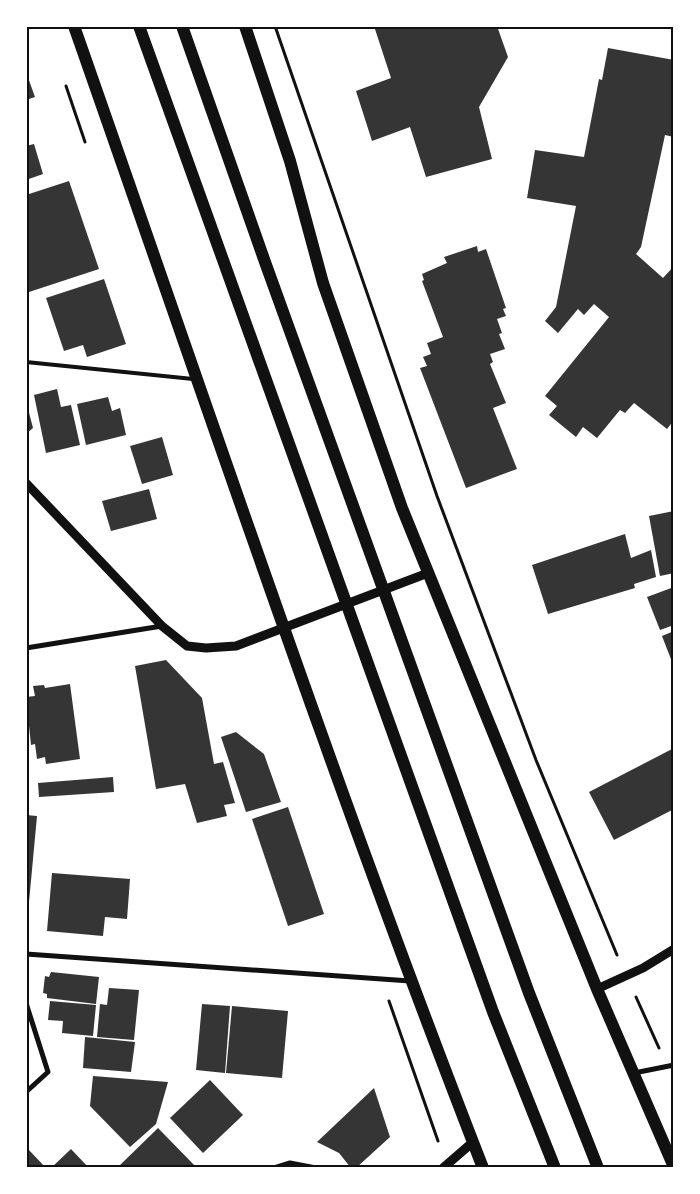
<svg xmlns="http://www.w3.org/2000/svg" width="700" height="1194" font-family="'Noto Serif',serif">
<style>
.building{fill:#353535}
.lines{fill:none;stroke-linecap:round;stroke-linejoin:round}
.path{stroke:#111;stroke-width:3}
.service{stroke:#111;stroke-width:4}
.minor{stroke:#111;stroke-width:5}
.tertiary{stroke:#111;stroke-width:9}
.primary{stroke:#111;stroke-width:12}
.neatline{fill:none;stroke:#111;stroke-width:2}
</style>
<rect width="100%" height="100%" fill="#fff"/>
<!-- building -->
<g class="building">
<path d="M374 26H497L508 57 479 107 492 159 426 177 410 127 372 141 356 91 391 78Z"/>
<path d="M608 48 674 60V137L665 135 641 247 636 254 663 278 674 266V420L667 429 634 403 625 413 620 410 597 438 583 427 576 437 549 415 557 406 545 396 609 317 594 304 584 315 578 309 558 333 545 321 556 307 576 206 527 198 535 150 584 157 599 79 602 80Z"/>
<path d="M26 72 35 97 26 100Z"/>
<path d="M34 144 43 174 26 180V146Z"/>
<path d="M69 181 99 269 26 293V195Z"/>
<path d="M477 246 478 252 486 249 506 308 503 309 506 316 497 319 502 333 499 334 505 349 490 354 493 362 490 364 506 403 493 408 517 469 466 488 420 368 427 366 423 357 431 354 427 343 443 337 422 281 424 280 422 274 447 263 444 257Z"/>
<path d="M104 279 126 344 87 357 83 345 64 351 46 298Z"/>
<path d="M57 389 61 407 71 405 80 445 46 453 34 395Z"/>
<path d="M108 397 112 411 120 408 126 435 86 445 77 404Z"/>
<path d="M26 401 33 428 26 434Z"/>
<path d="M162 437 173 475 142 484 130 446Z"/>
<path d="M149 489 157 519 111 531 102 501Z"/>
<path d="M674 511V573L660 576 649 516Z"/>
<path d="M625 534 631 558 651 550 656 577 634 584 635 588 548 614 532 565Z"/>
<path d="M674 587V625L660 630 647 597Z"/>
<path d="M674 631V667L662 636Z"/>
<path d="M166 660 202 698 214 764 223 762 235 803 224 805 227 816 197 823 185 784 156 789 135 666Z"/>
<path d="M70 684 80 759 46 764 45 757 37 759 35 744 31 745 26 697 35 696 33 686 44 685 45 688Z"/>
<path d="M236 732 264 754 281 802 246 812 221 737Z"/>
<path d="M674 748V809L614 840 589 792Z"/>
<path d="M113 777 114 792 39 797 38 783Z"/>
<path d="M288 807 324 914 288 926 252 819Z"/>
<path d="M26 815 37 816 29 902 26 901Z"/>
<path d="M52 873 130 879 127 919 105 917 103 936 47 931Z"/>
<path d="M51 972 99 977 96 1004 47 998V994L43 993 45 976 49 977Z"/>
<path d="M109 988 139 990 134 1040 97 1037 100 1004 107 1005Z"/>
<path d="M50 1001 96 1005 93 1036 62 1033 63 1021 48 1020Z"/>
<path d="M202 1004 230 1006 225 1073 196 1070Z"/>
<path d="M232 1006 288 1011 282 1078 226 1073Z"/>
<path d="M85 1037 135 1042 131 1072 83 1068Z"/>
<path d="M93 1076 168 1082 156 1124 130 1147 90 1106Z"/>
<path d="M210 1080 243 1115 203 1153 170 1118Z"/>
<path d="M374 1088 390 1137 356 1168H351L339 1153 317 1142Z"/>
<path d="M158 1128 197 1168H117Z"/>
<path d="M28 1149 46 1168H26V1151Z"/>
<path d="M71 1149 89 1168H51Z"/>
</g>
<g class="lines">
<!-- path -->
<g class="path">
<path d="M275 26 437 496 536 760 617 955"/>
<path d="M66 86 85 142"/>
<path d="M636 997 659 1048"/>
<path d="M389 1001 438 1141"/>
</g>
<!-- service -->
<path class="service" d="M26 362 193 379"/>
<!-- minor -->
<g class="minor">
<path d="M26 648 162 626"/>
<path d="M26 954 410 981"/>
<path d="M26 1003 48 1072 26 1092"/>
<path d="M634 1073 674 1065"/>
<path d="M274 1168 290 1163 316 1168"/>
</g>
<!-- tertiary -->
<g class="tertiary">
<path d="M26 483 162 626 187 646 206 648 236 646 428 573"/>
<path d="M597 989 643 968 674 949"/>
<path d="M443 1168 473 1142"/>
</g>
<!-- primary -->
<g class="primary">
<path d="M74 26C208 408 336 791 483 1168"/>
<path d="M139 26 493 1012 555 1168"/>
<path d="M182 26 265 262 529 993 598 1168"/>
<path d="M245 26 290 161 323 283 402 508 597 989 674 1167"/>
</g>
</g>
<!-- border -->
<rect width="700" height="1194" fill="none" stroke="#ffffff" stroke-width="55"/>
<rect x="28" y="28" width="644" height="1138" class="neatline"/>
</svg>
